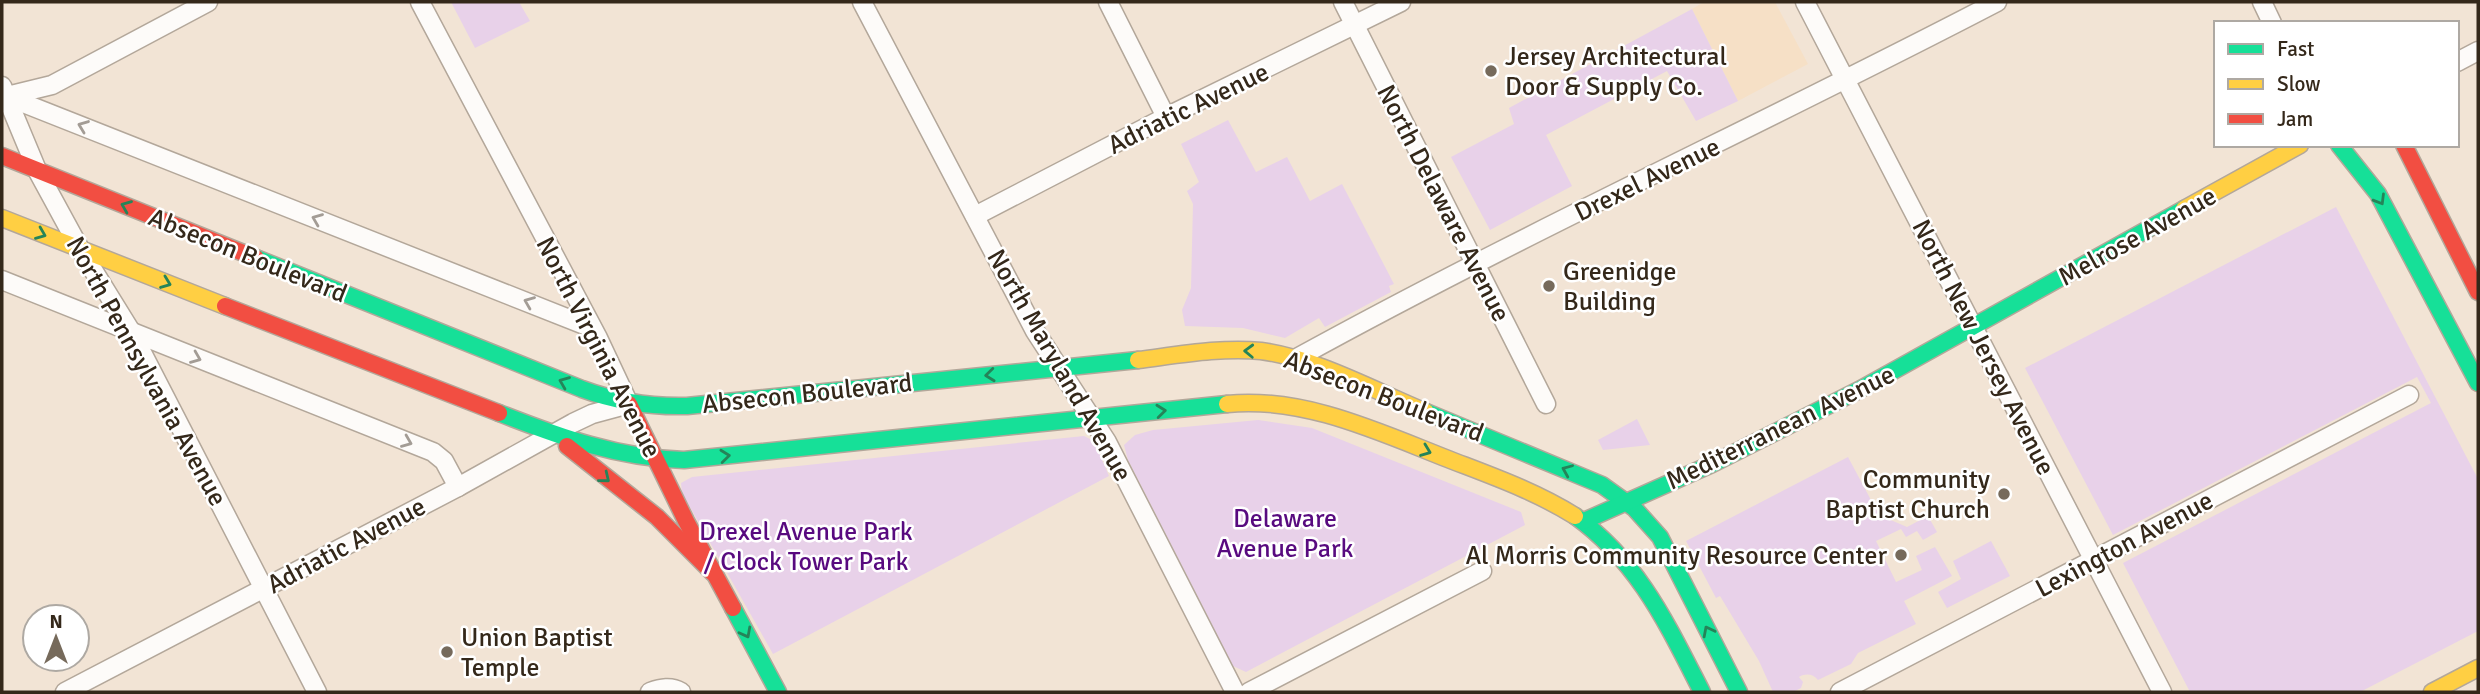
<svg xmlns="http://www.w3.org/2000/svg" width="2480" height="694" font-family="Signika,sans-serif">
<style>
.built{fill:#f6e0c6}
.green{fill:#e8d1e9}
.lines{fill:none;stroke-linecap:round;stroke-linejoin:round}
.street-casing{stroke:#b3a79a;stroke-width:21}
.fast-casing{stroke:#b3a79a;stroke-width:19}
.slow-casing{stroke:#b3a79a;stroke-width:19}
.jam-casing{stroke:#b3a79a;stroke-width:19}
.street{stroke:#fdfbf9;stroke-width:18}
.fast{stroke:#16e098;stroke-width:16}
.slow{stroke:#ffcf43;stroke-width:16}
.jam{stroke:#f24e42;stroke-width:16}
.oneway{stroke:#a39c95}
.oneway2{stroke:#258459}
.poi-dot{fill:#766a5b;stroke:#fff;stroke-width:2.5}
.labels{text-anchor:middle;stroke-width:5;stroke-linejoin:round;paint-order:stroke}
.poi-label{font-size:26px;fill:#34281a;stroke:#fff;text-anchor:start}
.street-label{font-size:26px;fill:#34281a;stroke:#fff}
.park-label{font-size:26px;fill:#580a7f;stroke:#fff}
</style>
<rect width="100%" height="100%" fill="#f2e4d5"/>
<!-- built -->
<path class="built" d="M1704 2H1775L1808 64 1738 101 1692 9Z"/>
<!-- green -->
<g class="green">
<path d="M451 2H519L530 21 475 48Z"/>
<path d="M1692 9 1738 101 1696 121 1667 71 1546 135 1572 186 1490 230 1451 157 1514 124 1509 108Z"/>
<path d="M1228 120 1256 172 1287 157 1310 201 1342 184 1394 284 1389 286 1391 292 1325 327 1319 318 1285 338 1243 328 1185 326 1182 310 1191 288 1193 204 1187 191 1199 182 1181 144Z"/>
<path d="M2336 207 2478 479V631L2360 692H2190L2123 563 2431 403 2417 377 2113 535 2025 368Z"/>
<path d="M1637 419 1650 445 1603 450 1598 440Z"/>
<path d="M1258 420 1312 428 1521 512 1525 525 1246 672 1233 666 1128 460 1124 445 1135 435 1153 430Z"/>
<path d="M1084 436 1094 441 1109 476 773 654 682 493 681 483 692 477Z"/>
<path d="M1848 457 1879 515 1907 527 1928 516 1937 532 1923 540 1917 531 1906 537 1901 529 1876 541 1896 582 1922 570 1916 556 1935 547 1952 576 1904 601 1916 624 1858 653 1851 664 1818 680C1813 674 1806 673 1799 677L1803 682 1801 688 1793 692H1773L1759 661 1720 596 1716 598 1686 541Z"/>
<path d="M1991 541 2010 576 1947 608 1938 592 1961 579 1953 561Z"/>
</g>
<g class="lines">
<!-- street casing -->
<g class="street-casing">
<g id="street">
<path d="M862 2 1035 331 1107 442 1235 692"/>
<path d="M1108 2 1166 117"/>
<path d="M1343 2 1546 404"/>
<path d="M1805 2 2162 692"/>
<path d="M2262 2 2272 23"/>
<path d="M2457 62 2478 51"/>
<path d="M2 86 37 170 80 249 132 333 317 692"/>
<path d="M3 95 592 328"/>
<path d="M7 96 52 85 208 2"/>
<path d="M975 216 1166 117 1401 2"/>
<path d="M2 280 433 452 444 461 458 487"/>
<path d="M1297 358C1526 232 1765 123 1997 2"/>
<path d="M65 692 458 487 573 423 592 414 629 404 598 338 420 2"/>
<path d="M650 692C661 688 671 686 681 692"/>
<path d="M1249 692 1482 571"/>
<path d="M1840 692 2409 395"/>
</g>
</g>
<!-- fast casing -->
<g class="fast-casing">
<g id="fast">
<path d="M2339 145 2378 194 2478 383"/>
<path d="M256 258 582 389C617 402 650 407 687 406L1138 360"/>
<path d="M1426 412 1602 485 1634 508 1660 537 1739 692"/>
<path d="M499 413C560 437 618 458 684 460L1227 404"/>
<path d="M1575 516C1639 562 1667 624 1702 692"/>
<path d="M1584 521 1712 464 1859 390 2184 209"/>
<path d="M733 608 778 692"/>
</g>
</g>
<!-- slow casing -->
<g class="slow-casing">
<g id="slow">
<path d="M2184 209 2300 145"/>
<path d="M2 218 225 306"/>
<path d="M1138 360C1178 355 1221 347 1261 351 1315 358 1375 391 1426 412"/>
<path d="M1227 404C1303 396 1379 432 1448 459 1492 476 1535 491 1575 516"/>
<path d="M2432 692 2478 668"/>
</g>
</g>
<!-- jam casing -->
<g class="jam-casing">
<g id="jam">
<path d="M2404 145 2478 292"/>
<path d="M2 156 256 258"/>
<path d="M225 306 499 413"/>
<path d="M629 404 686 521 733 608"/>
<path d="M567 446 657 517 713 573"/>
</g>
</g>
<!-- street -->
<use href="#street" class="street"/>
<!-- fast -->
<use href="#fast" class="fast"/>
<!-- slow -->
<use href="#slow" class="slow"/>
<!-- jam -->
<use href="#jam" class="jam"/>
</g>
<!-- one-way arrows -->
<defs><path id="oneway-chevron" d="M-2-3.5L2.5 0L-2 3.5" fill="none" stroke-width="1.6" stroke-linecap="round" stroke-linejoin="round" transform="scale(1.75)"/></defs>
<g class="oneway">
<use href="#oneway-chevron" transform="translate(83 126) rotate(-159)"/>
<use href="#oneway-chevron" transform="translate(317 219) rotate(-158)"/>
<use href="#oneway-chevron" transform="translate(529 302) rotate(-158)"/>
<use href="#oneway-chevron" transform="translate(196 358) rotate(22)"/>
<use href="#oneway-chevron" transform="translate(407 442) rotate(22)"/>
</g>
<g class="oneway2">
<use href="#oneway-chevron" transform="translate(2380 200) rotate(59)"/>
<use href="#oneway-chevron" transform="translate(126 206) rotate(-158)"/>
<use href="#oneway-chevron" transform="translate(41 234) rotate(22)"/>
<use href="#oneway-chevron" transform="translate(166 283) rotate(21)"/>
<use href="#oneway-chevron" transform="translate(1249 351) rotate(-178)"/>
<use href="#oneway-chevron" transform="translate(990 375) rotate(174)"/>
<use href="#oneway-chevron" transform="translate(564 382) rotate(-158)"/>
<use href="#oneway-chevron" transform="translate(1161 411) rotate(-6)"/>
<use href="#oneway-chevron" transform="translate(1426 451) rotate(21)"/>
<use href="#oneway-chevron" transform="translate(725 456) rotate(-6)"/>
<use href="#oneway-chevron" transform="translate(1567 470) rotate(-157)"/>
<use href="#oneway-chevron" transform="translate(605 478) rotate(39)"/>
<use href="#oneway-chevron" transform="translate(1708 631) rotate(-117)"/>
<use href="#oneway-chevron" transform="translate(746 633) rotate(62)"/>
</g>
<!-- markers -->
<g class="poi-dot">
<circle cx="1491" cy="71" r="7"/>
<circle cx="1549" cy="286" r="7"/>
<circle cx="2004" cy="494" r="7"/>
<circle cx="1901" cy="555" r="7"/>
<circle cx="447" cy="652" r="7"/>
</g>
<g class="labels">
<!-- poi labels -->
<g class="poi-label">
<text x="1505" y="65">Jersey Architectural<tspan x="1505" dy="30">Door &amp; Supply Co.</tspan></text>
<text x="1563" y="280">Greenidge<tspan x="1563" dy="30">Building</tspan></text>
<text x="1990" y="488" text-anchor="end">Community<tspan x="1990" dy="30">Baptist Church</tspan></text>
<text x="1887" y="564" text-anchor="end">Al Morris Community Resource Center</text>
<text x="461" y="646">Union Baptist<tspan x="461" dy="30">Temple</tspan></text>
</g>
<!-- street labels -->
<g class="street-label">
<text transform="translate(1188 108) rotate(-26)" y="9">Adriatic Avenue</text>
<text transform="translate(1647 179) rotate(-26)" y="9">Drexel Avenue</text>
<text transform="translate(1444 203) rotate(63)" y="9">North Delaware Avenue</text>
<text transform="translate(2137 236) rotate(-29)" y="9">Melrose Avenue</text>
<text transform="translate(248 255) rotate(22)" y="9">Absecon Boulevard</text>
<text transform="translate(599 347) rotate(63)" y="9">North Virginia Avenue</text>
<text transform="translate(1984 347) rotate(63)" y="9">North New Jersey Avenue</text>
<text transform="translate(1060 365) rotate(60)" y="9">North Maryland Avenue</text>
<text transform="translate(147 371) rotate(61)" y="9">North Pennsylvania Avenue</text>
<text transform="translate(807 393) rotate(-6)" y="9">Absecon Boulevard</text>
<text transform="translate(1384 396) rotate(21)" y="9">Absecon Boulevard</text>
<text transform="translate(1780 427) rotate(-26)" y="9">Mediterranean Avenue</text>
<text transform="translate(2124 544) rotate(-28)" y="9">Lexington Avenue</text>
<text transform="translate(346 545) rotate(-28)" y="9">Adriatic Avenue</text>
</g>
<!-- park labels -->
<g class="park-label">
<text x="1285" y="527">Delaware<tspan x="1285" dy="30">Avenue Park</tspan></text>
<text x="806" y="540">Drexel Avenue Park<tspan x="806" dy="30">/ Clock Tower Park</tspan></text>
</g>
</g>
<!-- border -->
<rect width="2480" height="694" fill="none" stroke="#34281a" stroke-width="7"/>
<!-- legend -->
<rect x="2214" y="21" width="245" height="126" fill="#ffffff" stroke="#aea9a3" stroke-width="2"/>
<rect x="2228" y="44" width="35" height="10" fill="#16e098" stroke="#aea9a3" stroke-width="2"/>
<text x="2277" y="56" font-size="21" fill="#34281a">Fast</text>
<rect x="2228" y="79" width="35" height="10" fill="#ffcf43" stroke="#aea9a3" stroke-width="2"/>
<text x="2277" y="91" font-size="21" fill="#34281a">Slow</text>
<rect x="2228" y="114" width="35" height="10" fill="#f24e42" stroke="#aea9a3" stroke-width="2"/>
<text x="2277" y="126" font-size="21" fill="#34281a">Jam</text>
<!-- north arrow -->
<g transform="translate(56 638)"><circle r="33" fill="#ffffff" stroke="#aea9a3" stroke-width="2"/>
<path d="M0-5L12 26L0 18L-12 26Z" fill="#766a5b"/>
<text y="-10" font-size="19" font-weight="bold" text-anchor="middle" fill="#34281a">N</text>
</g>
</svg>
